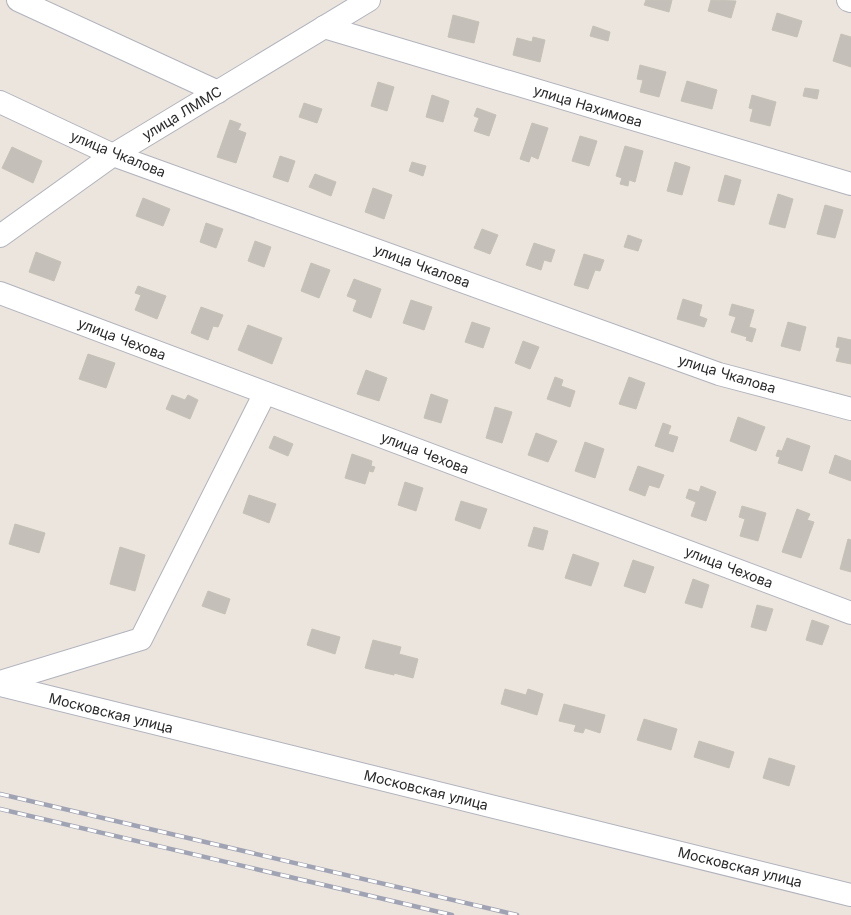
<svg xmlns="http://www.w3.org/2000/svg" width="851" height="915" font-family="Inter,sans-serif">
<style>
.building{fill:#c4bfb8;stroke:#c6c1b7}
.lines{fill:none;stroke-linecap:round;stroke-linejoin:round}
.minor-casing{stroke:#b0b3bd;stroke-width:24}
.minor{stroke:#fff;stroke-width:22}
.rail-casing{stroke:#a0a3b3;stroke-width:4.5}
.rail{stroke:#fff;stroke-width:3;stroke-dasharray:9;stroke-linecap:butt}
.labels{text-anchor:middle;stroke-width:3.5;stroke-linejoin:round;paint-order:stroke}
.street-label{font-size:14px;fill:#2a2a2a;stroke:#fff}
</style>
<rect width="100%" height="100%" fill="#ebe5dd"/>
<!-- building -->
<g class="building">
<path d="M646 0H672L669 12 644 5Z"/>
<path d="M711 0 736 1 731 18 708 11Z"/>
<path d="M777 13 802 21 797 37 772 30Z"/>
<path d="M453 15 479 22 474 43 448 37Z"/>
<path d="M593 26 610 32 608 41 590 36Z"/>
<path d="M841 34 851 37V67L833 61Z"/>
<path d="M533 37 545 40 540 62 513 55 517 38 532 42Z"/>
<path d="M640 65 666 72 659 97 640 92 643 80 637 79Z"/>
<path d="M687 81 717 90 712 109 681 101Z"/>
<path d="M378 82 394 87 387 111 371 106Z"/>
<path d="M805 88 819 90 817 99 803 96Z"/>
<path d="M432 95 449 101 443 122 426 117Z"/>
<path d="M752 95 776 102 770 126 750 121 753 109 749 108Z"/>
<path d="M304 103 322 109 317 123 299 117Z"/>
<path d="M477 108 496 115 489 136 474 131 479 118 474 116Z"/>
<path d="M230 120 241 124 238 130 246 133 236 163 217 157Z"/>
<path d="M532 123 548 128 538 159 531 156 529 162 520 159Z"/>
<path d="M580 136 597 141 589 166 572 161Z"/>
<path d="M625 146 643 151 635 182 629 180 628 186 620 184 622 178 616 176Z"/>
<path d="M12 147 42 161 33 183 2 168Z"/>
<path d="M280 156 295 161 288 182 273 177Z"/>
<path d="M412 162 426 166 423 176 409 171Z"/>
<path d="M675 162 690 167 682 195 667 191Z"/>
<path d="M315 174 336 182 331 196 309 187Z"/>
<path d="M725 175 741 180 734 205 718 201Z"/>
<path d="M373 188 392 195 384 219 365 212Z"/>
<path d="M778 194 793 199 785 228 769 224Z"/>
<path d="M143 198 170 209 163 226 136 216Z"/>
<path d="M825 205 843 210 835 238 817 234Z"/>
<path d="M206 223 223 229 216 248 200 242Z"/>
<path d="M482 229 498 235 490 254 474 248Z"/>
<path d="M628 235 642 240 638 251 624 247Z"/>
<path d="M255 241 271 247 264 267 248 261Z"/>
<path d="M534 243 555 250 551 262 544 260 541 270 526 265Z"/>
<path d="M36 252 61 262 54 281 29 272Z"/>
<path d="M584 254 604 260 600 271 595 270 588 289 574 285Z"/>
<path d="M311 263 330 270 319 298 301 291Z"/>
<path d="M354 279 381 289 371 318 353 311 357 300 347 296Z"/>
<path d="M138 286 166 296 157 319 135 310 141 295 135 293Z"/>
<path d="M683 299 702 305 699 316 707 319 704 327 677 319Z"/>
<path d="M411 300 432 307 424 330 403 323Z"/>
<path d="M732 304 754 310 749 327 756 329 752 342 746 340 747 337 731 332 736 317 729 315Z"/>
<path d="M201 307 223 315 218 327 213 326 208 340 191 333Z"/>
<path d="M472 322 490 328 483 348 465 342Z"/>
<path d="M788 322 806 327 800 351 781 346Z"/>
<path d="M248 325 282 338 272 364 238 350Z"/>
<path d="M838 337 851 340V364L836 361 840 348 836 347Z"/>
<path d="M523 341 539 347 530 369 515 363Z"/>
<path d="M88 354 115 363 106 388 79 379Z"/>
<path d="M366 370 387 378 379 401 357 394Z"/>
<path d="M555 377 563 380 561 386 575 391 570 407 547 399Z"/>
<path d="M629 377 645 383 636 409 619 404Z"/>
<path d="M431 394 448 400 441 423 424 418Z"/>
<path d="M172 395 185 400 188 395 198 400 190 419 166 409Z"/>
<path d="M495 407 512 412 502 443 486 438Z"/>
<path d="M738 417 765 427 756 451 730 441Z"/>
<path d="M663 423 671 426 668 434 678 437 673 452 655 446Z"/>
<path d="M536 433 557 441 548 462 528 455Z"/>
<path d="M274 436 293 444 288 456 269 448Z"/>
<path d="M787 438 810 446 802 471 778 463 780 457 776 456 778 450 782 451Z"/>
<path d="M585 442 604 449 595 478 575 471Z"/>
<path d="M352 454 372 461 371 466 375 467 373 472 369 471 365 484 345 478Z"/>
<path d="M835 455 851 461V481L829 473Z"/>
<path d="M638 466 664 475 659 488 649 485 645 496 629 490Z"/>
<path d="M405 482 423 488 416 511 398 505Z"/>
<path d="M701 486 716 492 706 521 691 516 696 502 686 498 689 489 699 492Z"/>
<path d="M249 495 276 504 269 523 243 513Z"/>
<path d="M461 501 487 509 480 529 455 520Z"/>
<path d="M742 506 766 513 758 541 740 536 745 519 739 517Z"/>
<path d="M797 509 810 514 807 520 814 522 801 558 782 552Z"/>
<path d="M15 524 45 533 39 553 9 544Z"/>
<path d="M534 527 548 531 543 550 528 546Z"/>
<path d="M848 539 851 540V572L840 569Z"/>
<path d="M120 547 145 555 135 591 110 584Z"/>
<path d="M573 554 599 563 591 586 565 578Z"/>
<path d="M633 560 654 567 645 593 624 586Z"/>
<path d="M693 579 709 585 702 608 685 603Z"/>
<path d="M208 591 230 599 225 614 202 606Z"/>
<path d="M757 605 773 609 766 631 751 627Z"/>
<path d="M812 620 829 626 822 645 806 640Z"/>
<path d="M312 629 340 637 335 654 307 645Z"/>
<path d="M373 640 401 647 399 654 418 659 413 678 394 673V675L365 668Z"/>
<path d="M505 689 526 695 528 689 543 694 537 715 501 704Z"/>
<path d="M564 704 605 715 600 733 585 728 583 733 574 731 576 725 559 721Z"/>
<path d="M644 719 677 729 671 750 637 740Z"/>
<path d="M699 741 734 752 729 768 694 757Z"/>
<path d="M769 758 795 766 789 786 763 778Z"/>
</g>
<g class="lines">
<!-- minor casing -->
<g class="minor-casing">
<g id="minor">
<path d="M18 0 218 92"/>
<path d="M848 0 851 1"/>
<path d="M324 27 851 184"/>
<path d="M0 102 113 155 719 374 851 409"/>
<path d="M0 236 113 155 369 0"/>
<path d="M0 293 851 613"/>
<path d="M0 682 141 639 265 393"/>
<path d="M0 685 851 895"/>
</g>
</g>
<!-- minor -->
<use href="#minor" class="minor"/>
<!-- rail casing -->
<g class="rail-casing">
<g id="rail">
<path d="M0 794 517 915"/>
<path d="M0 809 452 915"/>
</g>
</g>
<!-- rail -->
<use href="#rail" class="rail"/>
</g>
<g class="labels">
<!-- street labels -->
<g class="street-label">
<text transform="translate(588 106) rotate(17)" y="5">улица Нахимова</text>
<text transform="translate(182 113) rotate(-31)" y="5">улица ЛММС</text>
<text transform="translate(118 154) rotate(22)" y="5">улица Чкалова</text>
<text transform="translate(422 266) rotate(20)" y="5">улица Чкалова</text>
<text transform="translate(122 339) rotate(21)" y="5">улица Чехова</text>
<text transform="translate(727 374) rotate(17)" y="5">улица Чкалова</text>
<text transform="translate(425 453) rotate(21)" y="5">улица Чехова</text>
<text transform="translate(729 567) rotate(21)" y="5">улица Чехова</text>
<text transform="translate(111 713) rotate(14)" y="5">Московская улица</text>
<text transform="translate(426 790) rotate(14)" y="5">Московская улица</text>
<text transform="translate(740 867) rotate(14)" y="5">Московская улица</text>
</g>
</g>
</svg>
